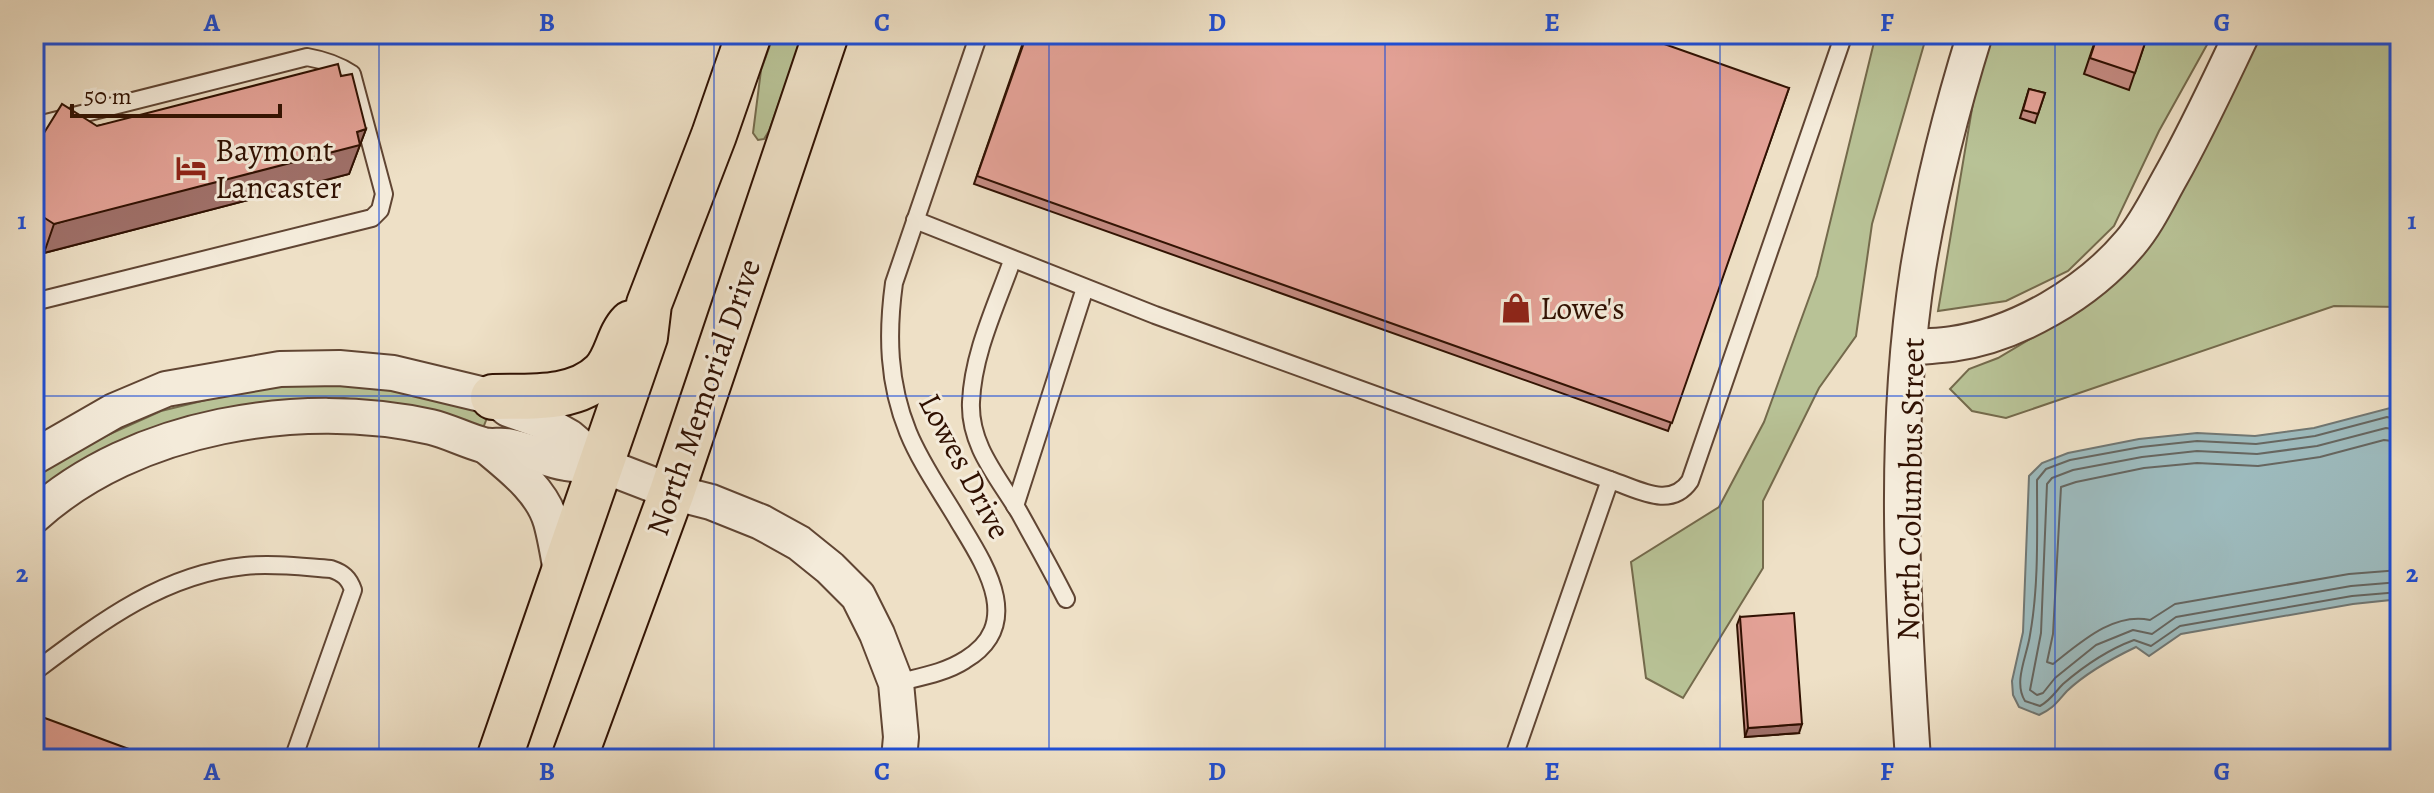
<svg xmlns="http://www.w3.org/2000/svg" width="2434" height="793" font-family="Alegreya,serif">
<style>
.green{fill:#b8c296;stroke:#746a4c;stroke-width:2}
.water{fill:#9dbbbe;stroke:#717773;stroke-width:2}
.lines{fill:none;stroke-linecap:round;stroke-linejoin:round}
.shore{stroke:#666660;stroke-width:2}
.lane-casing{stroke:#604533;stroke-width:20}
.street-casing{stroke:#604533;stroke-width:38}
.primary-casing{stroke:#301102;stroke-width:48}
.lane{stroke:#f4ebda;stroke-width:16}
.street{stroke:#f4ebda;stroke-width:34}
.primary{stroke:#eee0c6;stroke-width:44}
.wall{fill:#c48b82;stroke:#301102;stroke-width:2}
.shaded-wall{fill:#a0716a;stroke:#301102;stroke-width:2}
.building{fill:#e4a297;stroke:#301102;stroke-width:2}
.grid{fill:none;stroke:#1d4ed8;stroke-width:2;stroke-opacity:0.55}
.labels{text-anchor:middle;stroke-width:6;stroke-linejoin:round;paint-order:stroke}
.poi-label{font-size:32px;fill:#301102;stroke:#f4ebda;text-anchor:start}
.street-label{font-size:32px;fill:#301102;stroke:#f4ebda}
.neatline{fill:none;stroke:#1d4ed8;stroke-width:3}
.grid-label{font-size:26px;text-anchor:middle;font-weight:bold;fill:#1d4ed8}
</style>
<rect width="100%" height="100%" fill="#eee0c6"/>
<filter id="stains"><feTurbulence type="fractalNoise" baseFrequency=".0025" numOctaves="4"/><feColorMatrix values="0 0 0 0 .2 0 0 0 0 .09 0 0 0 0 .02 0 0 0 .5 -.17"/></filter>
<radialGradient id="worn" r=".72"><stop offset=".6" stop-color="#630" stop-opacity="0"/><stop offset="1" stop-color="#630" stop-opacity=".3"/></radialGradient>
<!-- green -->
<g class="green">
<path d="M774 34H803L769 131 764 139 758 140 753 133 761 70Z"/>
<path d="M1876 34H1927L1872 224 1856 336 1819 388 1763 501V568L1683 698 1646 678 1631 562 1719 507 1764 422 1817 276Z"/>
<path d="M1993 34H2213L2159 131 2114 226 2068 271 2006 301 1938 311 1977 79Z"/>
<path d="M2251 34H2400V307L2334 306 2006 418 1972 411 1950 389 1969 369 1998 358 2074 313Z"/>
<path d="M348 383 439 399 489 413 483 428 434 413 344 398 263 402 165 425 86 458 34 494V477L81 447 161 411 259 387Z"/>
</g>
<!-- water -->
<path class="water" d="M2390 408 2400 414V599L2353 604 2181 634 2149 656 2136 647C2111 659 2087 672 2067 691 2056 703 2054 708 2039 715L2019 707 2013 695 2012 681 2023 632 2029 476 2042 463 2068 453 2139 439 2197 433 2255 436 2314 428Z"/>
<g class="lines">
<!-- shore -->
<g class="shore">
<path d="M2400 420 2387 417 2315 436 2256 444 2197 441 2141 447 2070 460 2046 469 2037 480C2037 531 2039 585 2030 635 2027 656 2013 682 2025 701L2040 706C2051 700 2055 692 2063 684 2085 665 2107 650 2134 640L2151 646 2180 626 2352 596 2400 592"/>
<path d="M2400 430 2386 428 2317 446 2257 454 2197 451 2142 457 2073 470 2052 478 2047 484 2041 633 2030 690 2037 695 2043 693 2055 678 2096 645 2133 630 2152 634 2176 617 2351 586 2400 582"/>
<path d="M2400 442 2384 440 2320 457 2258 466 2197 463 2144 468 2076 482 2061 487 2053 634 2047 662 2053 664C2080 643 2113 612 2150 620L2175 604 2349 574 2400 570"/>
</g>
<!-- lane casing -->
<g class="lane-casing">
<g id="lane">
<path d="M34 126 307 57C324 60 337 64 352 74L384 194 380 210 372 218 34 302"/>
<path d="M915 220 1155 315 1610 480 1513 759"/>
<path d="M1012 261C996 306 973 353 971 402 969 445 998 477 1019 512 1035 541 1051 569 1066 599"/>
<path d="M1610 480C1638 489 1670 510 1690 481L1844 34"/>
<path d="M1015 506 1085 288"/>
<path d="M34 672C98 624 162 574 245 566 273 563 303 567 331 569 343 573 349 578 353 590L293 759"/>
<path d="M896 683C919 677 945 673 965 660 1025 624 985 565 959 522 942 493 921 464 908 432 888 383 887 334 894 283L979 34"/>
</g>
</g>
<!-- street casing -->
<g class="street-casing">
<g id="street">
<path d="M1910 348C1924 346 1938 346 1952 344 2017 335 2088 293 2130 243 2147 223 2158 199 2171 176 2197 130 2219 82 2242 34"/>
<path d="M486 446C511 467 542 490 551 522 556 540 559 560 562 578"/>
<path d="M34 457 114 411 166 389 280 369 339 368 393 373 493 397 508 409 539 420 569 437 602 465 672 492 711 502 761 522 799 543 830 568 858 596 877 634 896 683 901 737 899 759"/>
<path d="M34 516C134 425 301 398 431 427 448 431 465 440 483 445 491 447 499 445 507 446 527 449 546 460 566 463 577 465 590 465 602 465"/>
<path d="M1913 759C1902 597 1893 430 1918 269 1931 190 1951 111 1975 34"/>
</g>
</g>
<!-- primary casing -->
<g class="primary-casing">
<g id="primary">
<path d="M493 397C528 396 575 401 603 373 617 359 618 336 631 323"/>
<path d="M499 759 645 337 649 304 714 135 749 34"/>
<path d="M574 759 672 492 826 34"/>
</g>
</g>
<!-- lane -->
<use href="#lane" class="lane"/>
<!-- street -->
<use href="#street" class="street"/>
<!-- primary -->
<use href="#primary" class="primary"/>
</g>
<!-- wall -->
<g class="wall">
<path d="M1026 34 1789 88 1668 431 974 184Z"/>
<path d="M2085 34H2148L2129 90 2084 74 2096 38Z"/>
<path d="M341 76 366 129 349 174 44 253 34 247V149L97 126Z"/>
<path d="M2029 89 2045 93 2035 123 2020 118Z"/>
<path d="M1740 617 1799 733 1745 737 1737 625Z"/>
</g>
<!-- shaded-wall -->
<g class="shaded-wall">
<path d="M366 129 349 174 44 253 54 224Z"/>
<path d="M1802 724 1799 733 1745 737 1748 728Z"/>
</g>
<!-- building -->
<g class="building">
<path d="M1027 34H1636L1789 88 1672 423 977 176Z"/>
<path d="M2098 34H2148L2135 73 2090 58Z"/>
<path d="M338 64 341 76 352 74 366 129 357 132 360 145 54 224 34 211V149L62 104 97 126Z"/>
<path d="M2029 89 2045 93 2038 114 2023 110Z"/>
<path d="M1794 613 1802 724 1748 728 1740 617Z"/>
<path d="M42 717 156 759H34V738Z"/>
</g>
<!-- grid -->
<path class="grid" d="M379 34V759M714 34V759M1049 34V759M1385 34V759M1720 34V759M2055 34V759M34 396H2400"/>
<!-- icons -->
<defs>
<g id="hotel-bare" transform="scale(2.4)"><path d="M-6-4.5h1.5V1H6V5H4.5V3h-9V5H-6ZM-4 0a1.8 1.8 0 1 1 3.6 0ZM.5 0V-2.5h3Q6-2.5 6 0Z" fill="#8f2418" stroke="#f4ebda" stroke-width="2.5" paint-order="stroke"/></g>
<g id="shop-bare" transform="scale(2.4)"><path d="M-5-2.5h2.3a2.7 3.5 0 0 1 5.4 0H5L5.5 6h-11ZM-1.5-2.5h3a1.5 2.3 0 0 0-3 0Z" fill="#8f2418" stroke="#f4ebda" stroke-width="2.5" paint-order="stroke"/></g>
</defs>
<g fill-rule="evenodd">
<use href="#hotel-bare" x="191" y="168"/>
<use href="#shop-bare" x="1516" y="308"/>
</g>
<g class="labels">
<!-- poi labels -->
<g class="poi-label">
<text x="215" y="161">Baymont<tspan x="215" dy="37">Lancaster</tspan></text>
<text x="1540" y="319">Lowe's</text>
</g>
<!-- street labels -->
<g class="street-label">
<text transform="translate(703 397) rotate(-71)" y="11">North Memorial Drive</text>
<text transform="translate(965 466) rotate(62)" y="11">Lowes Drive</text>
<text transform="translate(1910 489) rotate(-89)" y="11">North Columbus Street</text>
</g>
</g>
<!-- margin -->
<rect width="2434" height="793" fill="none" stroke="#eee0c6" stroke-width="88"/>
<!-- scale -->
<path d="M72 104v12h208v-12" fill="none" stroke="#301102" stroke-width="4"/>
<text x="84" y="104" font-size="24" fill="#301102" stroke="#f4ebda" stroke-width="6" paint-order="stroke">50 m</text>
<rect x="44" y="44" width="2346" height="705" class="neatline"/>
<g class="grid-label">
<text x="212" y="31">A</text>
<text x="547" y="31">B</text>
<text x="882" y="31">C</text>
<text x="1217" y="31">D</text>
<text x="1552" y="31">E</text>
<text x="1887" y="31">F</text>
<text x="2222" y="31">G</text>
<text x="22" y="229">1</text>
<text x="2412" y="229">1</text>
<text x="22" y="582">2</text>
<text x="2412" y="582">2</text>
<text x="212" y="780">A</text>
<text x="547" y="780">B</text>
<text x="882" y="780">C</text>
<text x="1217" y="780">D</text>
<text x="1552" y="780">E</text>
<text x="1887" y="780">F</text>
<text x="2222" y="780">G</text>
</g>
<rect width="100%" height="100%" filter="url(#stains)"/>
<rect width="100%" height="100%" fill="url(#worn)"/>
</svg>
